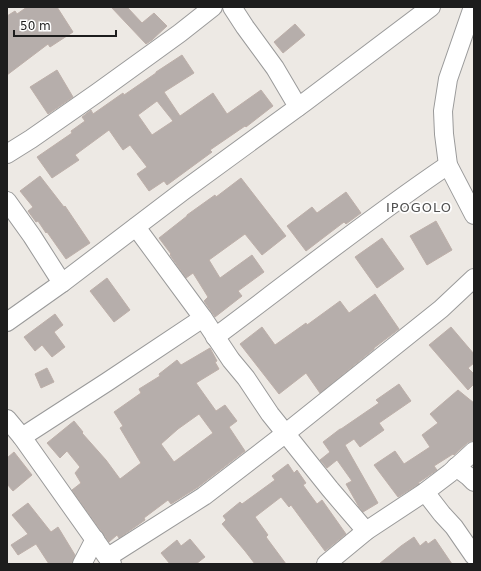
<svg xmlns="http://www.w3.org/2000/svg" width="481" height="571" font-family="'DejaVu Sans',sans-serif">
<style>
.building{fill:#b6aeab;stroke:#bdafa9;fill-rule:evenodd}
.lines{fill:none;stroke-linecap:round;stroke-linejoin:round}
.minor-casing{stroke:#9a9a9a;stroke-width:20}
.minor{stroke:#fff;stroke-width:18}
.labels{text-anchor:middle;stroke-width:3.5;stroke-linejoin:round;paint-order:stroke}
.quarter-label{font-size:13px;letter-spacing:1px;fill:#505050;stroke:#fff}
</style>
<rect width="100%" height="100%" fill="#ede9e4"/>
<!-- building -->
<g class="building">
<path d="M27 7H57L73 32 50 47 48 44 7 75V16L15 11 17 14Z"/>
<path d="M111 7H127L142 23 154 13 167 26 152 40 146 44Z"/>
<path d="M295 24 305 35 283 53 274 42Z"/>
<path d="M182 55 194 73 164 92 180 116 213 93 227 114 261 90 273 106 246 127 245 126 210 150 212 152 167 185 164 181 149 191 137 174 147 167 130 145 123 150 109 130 75 155 79 160 52 178 37 157 72 133 71 131 85 121 82 117 91 110 93 114 123 93 124 95 156 73V72ZM157 101 173 121 152 135 138 115Z"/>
<path d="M57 70 73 97 48 114 30 87Z"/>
<path d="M40 176 64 207 65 206 90 243 66 259 47 232 46 233 38 221 36 222 28 211 33 207 20 191Z"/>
<path d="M241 178 286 236 262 255 245 234 209 260 220 278 252 255 264 272 238 291 242 296 215 317 204 301 208 297 193 273 186 278 170 255 171 254 159 238 187 216V215L215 195 216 197Z"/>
<path d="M346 192 361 213 346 224 344 222 306 251 287 226 312 207 317 213Z"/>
<path d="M436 221 452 250 427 265 410 236Z"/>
<path d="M382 238 404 269 377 288 355 257Z"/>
<path d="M107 278 130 310 114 322 90 291Z"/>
<path d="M375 294 399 329 374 348V349L320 393 306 373 279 394 240 344 262 327 275 345 306 323 307 325 340 301 349 313Z"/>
<path d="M55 314 63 325 54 332 65 347 52 357 42 345 35 351 24 337Z"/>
<path d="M451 327 474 354V363L468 368 474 374V384L468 390 429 345Z"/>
<path d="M210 348 217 361 215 362 219 369 196 383 216 411 225 405 237 421 229 427 245 451 198 487 171 504 168 500 144 518 145 520 135 527 119 538 117 535 109 542 72 490 81 483 75 473 80 467 67 451 60 458 47 443 74 421 83 432 82 433 106 460 120 479 141 463 120 428 123 426 114 412 141 393 139 389 160 376 159 374 177 360 181 365ZM199 414 213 433 174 462 161 444 178 429Z"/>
<path d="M47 368 54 382 41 388 35 374Z"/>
<path d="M399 384 411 401 379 423 384 430 360 447 354 439 345 445 378 503 363 512 359 507 346 484 352 481 337 460 327 468 320 460 330 452 323 442 340 429H341L379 403 376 400Z"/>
<path d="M458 390 474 403V441H471L467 443 454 455 453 454 434 466 437 470 418 483 419 484 398 497 374 465 395 451 404 464 430 447 422 435 438 423 430 414Z"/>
<path d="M14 452 32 475 13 491 7 484V458Z"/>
<path d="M288 464 294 473 297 470 306 483 303 485 317 504 322 500 346 534 325 551 291 505 289 507 281 497 255 517 268 535 266 537 286 564H255L245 551 222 524 226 520 223 516 240 502 242 504 275 480 272 476Z"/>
<path d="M28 503 51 532 58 527 75 555 72 562 69 564H49L36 544 18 555 11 545 28 534 12 515Z"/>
<path d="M414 537 420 546 426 541 428 544 435 539 452 564H379L401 546Z"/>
<path d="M190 539 205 557 196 564H170L161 553 177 540 181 546Z"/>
</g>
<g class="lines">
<!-- minor casing -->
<g class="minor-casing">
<g id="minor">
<path d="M232 7 245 27 275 68 298 107"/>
<path d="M473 7 448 79 443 111 444 134 448 165 474 215"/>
<path d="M7 154 31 139 97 93 180 33 213 7"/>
<path d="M7 201 32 236 62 283"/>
<path d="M136 227 203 318 231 360 246 378 270 414 330 489 366 531"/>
<path d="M7 322 62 283 183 191 305 102 431 7"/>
<path d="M215 337C293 279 368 219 448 165"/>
<path d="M7 419 22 437 112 564"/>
<path d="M22 437 107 382 203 318"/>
<path d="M456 467 468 476 474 482"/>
<path d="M425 492 442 514 454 527 474 556"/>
<path d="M108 557 204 496 286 433 441 309 474 278"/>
<path d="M82 564 95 539"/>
<path d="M326 564 366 531 425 492 450 473 474 451"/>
</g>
</g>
<!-- minor -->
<use href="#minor" class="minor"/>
</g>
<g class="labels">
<!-- quarter labels -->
<g class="quarter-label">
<text x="419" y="212">IPOGOLO</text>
</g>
</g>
<!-- border -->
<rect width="481" height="571" fill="none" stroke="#1d1d1d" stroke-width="16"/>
<!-- scale -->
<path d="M14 30v6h102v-6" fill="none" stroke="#1d1d1d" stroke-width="2"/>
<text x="20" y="30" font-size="12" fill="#1d1d1d" stroke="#ffffff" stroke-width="3" paint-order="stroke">50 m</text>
</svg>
